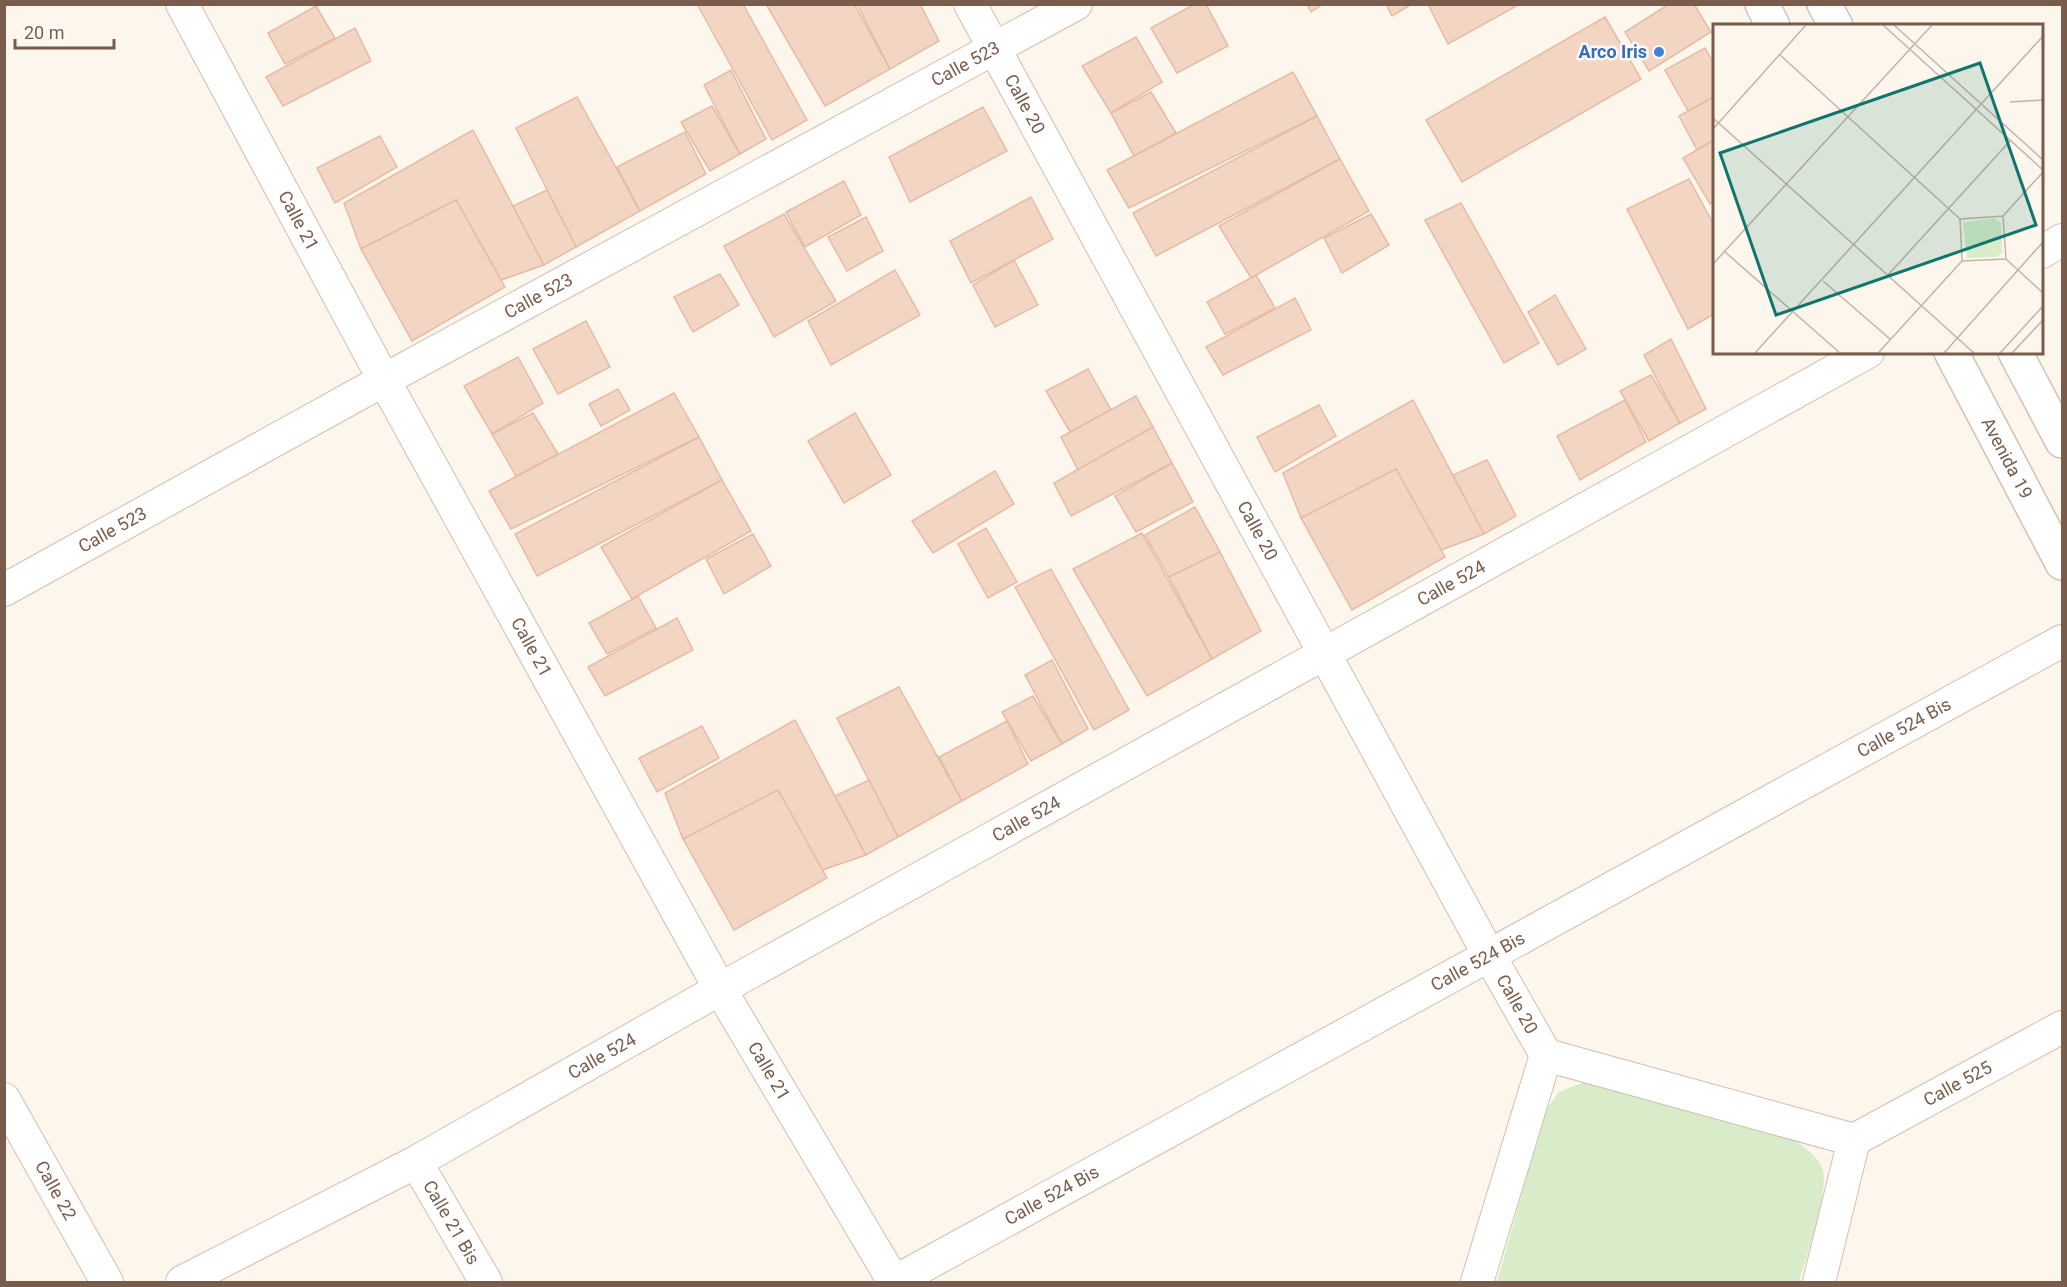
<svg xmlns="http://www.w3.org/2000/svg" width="2067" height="1287" font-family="Roboto,sans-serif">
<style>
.green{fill:#d8ecc9}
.building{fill:#f3d5c3;stroke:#e6bba3;stroke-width:1.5}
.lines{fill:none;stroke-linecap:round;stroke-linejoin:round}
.minor-casing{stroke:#d1beb0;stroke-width:34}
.secondary-casing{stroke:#d6c0b0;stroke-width:36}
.minor{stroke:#fff;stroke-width:32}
.secondary{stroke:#fff;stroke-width:33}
.shop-dot{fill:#3f7fe0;stroke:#fffaf3;stroke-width:2}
.labels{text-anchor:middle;stroke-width:5;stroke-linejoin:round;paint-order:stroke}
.shop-label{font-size:18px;font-weight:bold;fill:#366cbe;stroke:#fffaf3;text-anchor:end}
.street-label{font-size:18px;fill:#7a5c4d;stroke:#fffaf3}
.inset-road{fill:none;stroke:#c5b3a7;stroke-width:1.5}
.view{fill:#0f766e;fill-opacity:0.15;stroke:#0f766e;stroke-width:3}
.inset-edge{fill:none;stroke:#7a5c4d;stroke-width:3}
</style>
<rect width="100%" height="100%" fill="#fdf6ec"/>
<!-- green -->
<path class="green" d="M1582 1083H1603L1790 1137C1801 1145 1814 1153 1821 1165 1833 1183 1805 1260 1799 1282H1497L1545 1111 1559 1092Z"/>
<!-- building -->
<g class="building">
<path d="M697 4H743L807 120 772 140Z"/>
<path d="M766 4H854L890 69 825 106Z"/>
<path d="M857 4H920L939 41 890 69Z"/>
<path d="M1195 4H1206L1228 46 1177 73 1151 28Z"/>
<path d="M1307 4H1323L1311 12Z"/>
<path d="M1386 4H1412L1392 16Z"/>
<path d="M1428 4H1520L1448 44Z"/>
<path d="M1669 4H1694L1711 32 1649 71 1625 32Z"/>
<path d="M316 6 335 38 285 64 268 33Z"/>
<path d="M1605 17 1641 79 1462 182 1426 120Z"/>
<path d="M355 28 371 61 283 106 266 77Z"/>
<path d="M1136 37 1162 82 1111 113 1082 66Z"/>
<path d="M1705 48 1714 64V97L1688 111 1665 70Z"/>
<path d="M731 70 766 139 740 154 704 85Z"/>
<path d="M1293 72 1317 116 1129 208 1107 170Z"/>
<path d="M1151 92 1176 133 1134 156 1111 113Z"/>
<path d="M577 97 640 211 576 247 516 128Z"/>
<path d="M1714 97V140L1697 150 1679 116Z"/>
<path d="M712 106 740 154 710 171 681 122Z"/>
<path d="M983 107 1007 151 910 202 889 157Z"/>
<path d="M1317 116 1340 159 1156 256 1133 213Z"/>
<path d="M473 130 544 265 501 280 456 200 361 249 344 203Z"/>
<path d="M685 132 706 174 640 211 617 167Z"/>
<path d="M380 136 397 167 335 203 317 168Z"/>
<path d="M1714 140V201L1710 204 1683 158Z"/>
<path d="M1340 159 1369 211 1251 278 1219 226Z"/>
<path d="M1689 179 1714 225V314L1688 329 1627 209Z"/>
<path d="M844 181 861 215 805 247 786 212Z"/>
<path d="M547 190 576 247 544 265 513 206Z"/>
<path d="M1031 197 1053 239 971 283 950 241Z"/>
<path d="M456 200 505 287 412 341 361 249Z"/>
<path d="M1461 203 1539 343 1504 363 1425 220Z"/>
<path d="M784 214 836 301 774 337 724 246Z"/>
<path d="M1371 214 1389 245 1342 273 1324 238Z"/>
<path d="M866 217 883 251 847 271 828 237Z"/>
<path d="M1014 260 1038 305 995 327 973 285Z"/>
<path d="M895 270 920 315 831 365 808 321Z"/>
<path d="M720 274 739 305 693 332 674 297Z"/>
<path d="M1256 275 1275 308 1225 334 1207 302Z"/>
<path d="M1555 295 1586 349 1558 365 1528 312Z"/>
<path d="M1295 298 1311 330 1223 375 1206 347Z"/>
<path d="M586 321 610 367 558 394 533 349Z"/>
<path d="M1671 339 1706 409 1680 423 1644 355Z"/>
<path d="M518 357 543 403 492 434 464 386Z"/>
<path d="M1088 369 1111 410 1070 432 1046 391Z"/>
<path d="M1651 375 1680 423 1649 441 1620 391Z"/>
<path d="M618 389 630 410 601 426 589 404Z"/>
<path d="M674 393 699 437 511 529 489 491Z"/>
<path d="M1136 396 1153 427 1078 470 1061 437Z"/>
<path d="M1413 400 1484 534 1441 550 1396 469 1301 518 1283 473Z"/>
<path d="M1625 400 1646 442 1580 480 1557 436Z"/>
<path d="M1319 405 1336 436 1275 472 1257 437Z"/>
<path d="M533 413 558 454 516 476 492 434Z"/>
<path d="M855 413 891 475 844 503 808 441Z"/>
<path d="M1153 427 1172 463 1071 516 1054 483Z"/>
<path d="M699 437 722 480 537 576 515 534Z"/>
<path d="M1487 460 1516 516 1484 534 1453 475Z"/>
<path d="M1172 463 1193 502 1136 532 1115 496Z"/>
<path d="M1396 469 1445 557 1352 610 1301 518Z"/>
<path d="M995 471 1014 504 933 553 912 521Z"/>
<path d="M722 480 751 531 632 599 601 547Z"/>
<path d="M1195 507 1220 552 1169 577 1145 535Z"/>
<path d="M986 528 1017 582 988 598 958 544Z"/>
<path d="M1142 533 1212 659 1147 696 1073 569Z"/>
<path d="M753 534 771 566 724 594 706 559Z"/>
<path d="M1220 552 1261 631 1212 659 1169 577Z"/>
<path d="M1051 569 1129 710 1094 730 1015 587Z"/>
<path d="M638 596 656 628 607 654 589 623Z"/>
<path d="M677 618 693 650 605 696 588 667Z"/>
<path d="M1052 660 1088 729 1062 744 1025 675Z"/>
<path d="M899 687 962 801 898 837 837 718Z"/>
<path d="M1033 696 1062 744 1031 761 1002 712Z"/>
<path d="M795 720 866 855 822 870 778 790 683 839 665 793Z"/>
<path d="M1007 721 1028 764 962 801 939 757Z"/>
<path d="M702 726 719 758 657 792 639 758Z"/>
<path d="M869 780 898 837 866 855 835 796Z"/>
<path d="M778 790 827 878 734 930 683 839Z"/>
</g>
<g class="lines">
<!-- minor casing -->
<g class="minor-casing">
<g id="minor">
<path id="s1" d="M182 4 384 380 720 989 894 1282"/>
<path id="s2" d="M970 4 1489 955 1546 1055"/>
<path d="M2042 252 2062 240"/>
<path id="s3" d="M4 590 384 380 1076 4"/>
<path d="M1546 1055 1854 1140 1819 1282"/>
<path id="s4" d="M4 1099 107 1282"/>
<path id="s5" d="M1854 1140 2062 1027"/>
<path id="s6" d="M416 1162 486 1282"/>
<path id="s7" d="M182 1282 416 1162 720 989 1868 352"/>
<path id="s8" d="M894 1282 2062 641"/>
<path d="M1477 1282 1546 1055"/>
</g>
</g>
<!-- secondary casing -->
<g class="secondary-casing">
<g id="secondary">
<path d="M1762 4 1773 26"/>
<path d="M1824 4 1836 26"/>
<path id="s9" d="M1951 352 2062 563"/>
<path d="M2015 352 2062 441"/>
</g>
</g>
<!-- minor -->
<use href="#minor" class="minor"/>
<!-- secondary -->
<use href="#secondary" class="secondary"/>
</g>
<!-- markers -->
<circle class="shop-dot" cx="1659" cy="52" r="6"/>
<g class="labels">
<!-- shop labels -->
<g class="shop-label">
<text x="1647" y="58">Arco Iris</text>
</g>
<!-- street labels -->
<g class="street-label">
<text dy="6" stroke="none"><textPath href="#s3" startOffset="1096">Calle 523</textPath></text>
<text dy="6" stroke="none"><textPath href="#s2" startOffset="114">Calle 20</textPath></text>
<text dy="6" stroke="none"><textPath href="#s1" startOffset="246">Calle 21</textPath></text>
<text dy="6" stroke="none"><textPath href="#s3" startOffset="610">Calle 523</textPath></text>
<text dy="6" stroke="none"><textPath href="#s9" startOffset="120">Avenida 19</textPath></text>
<text dy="6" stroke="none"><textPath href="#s3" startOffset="124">Calle 523</textPath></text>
<text dy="6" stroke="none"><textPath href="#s2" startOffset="600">Calle 20</textPath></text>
<text dy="6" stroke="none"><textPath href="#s7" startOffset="1449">Calle 524</textPath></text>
<text dy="6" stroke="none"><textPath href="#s1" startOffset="732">Calle 21</textPath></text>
<text dy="6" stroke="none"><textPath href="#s8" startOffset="1152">Calle 524 Bis</textPath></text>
<text dy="6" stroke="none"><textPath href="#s7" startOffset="963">Calle 524</textPath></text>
<text dy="6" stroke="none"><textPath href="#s8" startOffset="666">Calle 524 Bis</textPath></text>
<text dy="6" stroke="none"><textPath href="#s2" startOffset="1140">Calle 20</textPath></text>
<text dy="6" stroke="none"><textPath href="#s7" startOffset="477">Calle 524</textPath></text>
<text dy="6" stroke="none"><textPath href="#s1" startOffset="1218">Calle 21</textPath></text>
<text dy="6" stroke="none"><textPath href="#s5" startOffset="118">Calle 525</textPath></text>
<text dy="6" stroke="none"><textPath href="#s4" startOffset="105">Calle 22</textPath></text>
<text dy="6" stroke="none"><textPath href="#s8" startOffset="180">Calle 524 Bis</textPath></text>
<text dy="6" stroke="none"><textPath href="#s6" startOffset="70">Calle 21 Bis</textPath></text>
</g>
</g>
<!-- overview -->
<g transform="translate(1713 24)">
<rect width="330" height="330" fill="#fdf6ec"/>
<path d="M281 194 288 199 289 229 283 233 254 234 250 199Z" fill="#d8ecc9"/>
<path class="inset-road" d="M170 1 330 146M181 1 330 136M66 30 247 195M297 78 330 76M0 94 261 329M0 105 93 1M290 192 293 235 249 237 247 195ZM290 192 330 148M11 227 127 329M293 235 330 269M0 240 219 1M175 251 297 117M110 257 177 315M166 328 249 237M42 329 330 12M127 329H166M231 329 330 218M287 329 330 282M299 329 330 296"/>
<path class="view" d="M267 39 323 201 63 291 7 129Z"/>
<rect width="330" height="330" class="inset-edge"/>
</g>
<!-- border -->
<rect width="2067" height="1287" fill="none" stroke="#7a5c4d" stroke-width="12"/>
<!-- scale -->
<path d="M15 39v9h99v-9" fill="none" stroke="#7a5c4d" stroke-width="3"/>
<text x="24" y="39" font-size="18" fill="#7a5c4d" stroke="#fffaf3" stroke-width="4.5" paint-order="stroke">20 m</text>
</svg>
